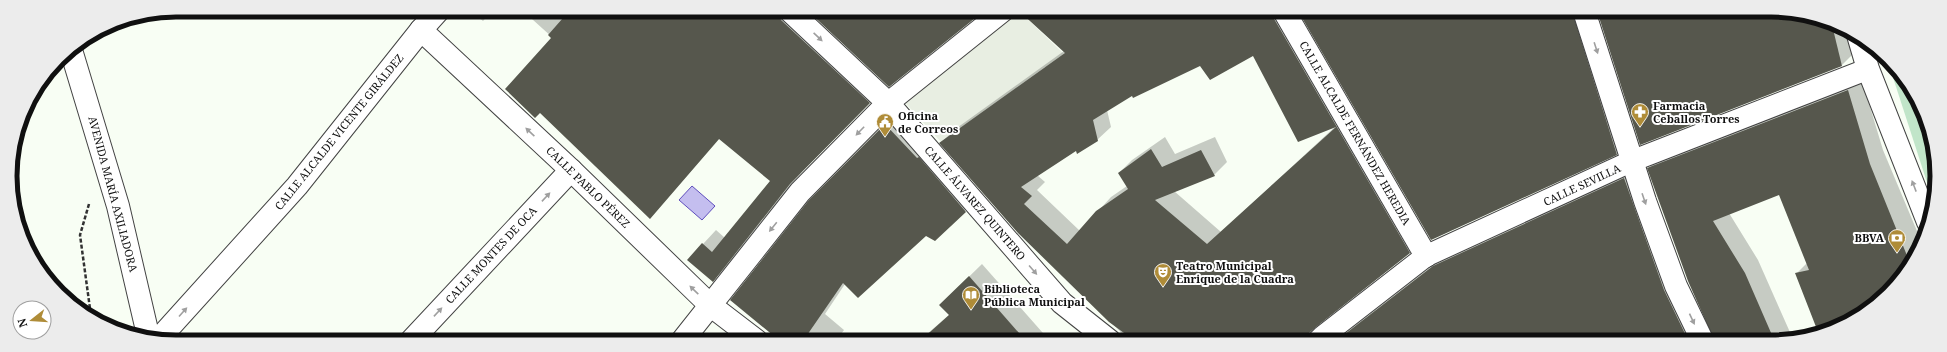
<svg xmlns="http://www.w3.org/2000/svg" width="1947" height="352" font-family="'Noto Serif',serif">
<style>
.green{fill:#c1e5c9}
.plaza{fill:#e8eee2}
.water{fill:#c4beef;stroke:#5f4ebd}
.shadow{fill:#0003;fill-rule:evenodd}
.building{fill:#56574d;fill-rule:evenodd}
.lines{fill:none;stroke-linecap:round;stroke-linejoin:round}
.pedestrian-casing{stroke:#434343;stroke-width:23}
.minor-casing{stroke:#434343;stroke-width:24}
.tertiary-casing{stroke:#434343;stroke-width:24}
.path{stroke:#323232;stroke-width:2.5;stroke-dasharray:4 2;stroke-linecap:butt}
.pedestrian{stroke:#fff;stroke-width:21}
.minor{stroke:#fff;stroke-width:22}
.tertiary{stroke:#fff;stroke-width:22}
.oneway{fill:#9f9f9f}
.labels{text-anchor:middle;stroke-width:4;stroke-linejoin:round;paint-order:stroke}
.poi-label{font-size:11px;font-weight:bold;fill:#101010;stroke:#fff;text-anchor:start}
.street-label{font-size:11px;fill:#101010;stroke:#fff}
.rim{fill:none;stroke:#101010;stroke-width:5}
</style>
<rect width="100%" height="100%" fill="#f8fef4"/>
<!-- green -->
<path class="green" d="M1888 62 1903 75 1931 133 1936 197 1934 204Z"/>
<!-- plaza -->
<path class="plaza" d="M988 11H1019L1065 55 1047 68 1045 67 941 142 898 95Z"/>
<!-- water -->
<path class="water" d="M692 186 715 206 702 220 679 200Z"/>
<!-- shadow -->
<g class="shadow">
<path d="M470 10H493L483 21Z"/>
<path d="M522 10 799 11 883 89 804 169 726 267 713 281 703 244 716 230 725 238 771 180 720 138 650 218 553 38Z"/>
<path d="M809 11H983L889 85Z"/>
<path d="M1020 11H1291L1423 239 1409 253 1320 323V331L1328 339H1336L1448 253 1638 165 1710 339 1716 342 1649 168 1662 155 1861 77 1883 150 1922 243 1920 249 1888 294 1844 325 1819 332 1796 274 1807 263 1780 193 1729 213 1758 260 1793 339 1782 342 1130 341 1019 233 941 143 954 130 1064 51ZM1254 55 1299 141 1337 125 1221 232 1174 191 1214 175 1227 162 1215 137 1175 154 1165 137 1132 160 1119 173 1127 186 1111 197 1080 231 1037 190 1045 182 1037 175 1076 149 1097 140 1111 127 1107 110 1132 95 1200 65Z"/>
<path d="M1300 11H1588L1630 140 1616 154 1432 239Z"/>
<path d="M1792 11 1849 31 1855 52 1842 65Z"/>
<path d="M899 112 978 198 935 240 926 235 845 284 825 314 844 330 836 341H785L766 328 810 201Z"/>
<path d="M982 264 1050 341H919L950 314 940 305Z"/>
<path d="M1086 334 1097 341H1079Z"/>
</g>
<!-- building -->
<g class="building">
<path d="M570 10 778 11 781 20 870 103 790 184 713 282 687 260 702 243 712 252 770 181 719 139 650 219 540 113 535 118 505 89 551 38 548 35Z"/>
<path d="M808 11H984L889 87Z"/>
<path d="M1019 11H1272L1273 17 1410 253 1316 327 1309 333 1306 341H1135L1109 322 1018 233 939 143 1065 53ZM1253 56 1298 142 1336 127 1207 244 1155 200 1215 176 1201 150 1162 167 1151 149 1118 173 1128 189 1096 211 1067 244 1024 204 1032 196 1021 187 1076 151 1077 154 1098 141 1093 120 1132 96 1133 98 1200 66 1210 80Z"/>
<path d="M1298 11H1572L1617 155 1431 240Z"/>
<path d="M1597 11H1792L1832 25 1842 66 1640 145Z"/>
<path d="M1848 90 1870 164 1910 263 1888 294 1844 325 1818 332 1795 273 1809 270 1779 195 1713 221 1745 273 1775 342H1715L1688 281 1647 168Z"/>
<path d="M885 124 917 158 919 157 966 212 935 241 926 236 858 298 843 283 803 341H780L730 300 809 200Z"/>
<path d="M1624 178 1664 290 1689 342 1336 341 1433 266Z"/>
<path d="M969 276 1026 341H920L949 315 939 305Z"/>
</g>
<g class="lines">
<!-- pedestrian casing -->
<g class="pedestrian-casing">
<g id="pedestrian">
<path d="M888 103 1003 11"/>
<path d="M1318 341 1323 336 1426 256 1632 161 1868 69"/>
</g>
</g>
<!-- minor casing -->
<g class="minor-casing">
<g id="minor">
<path d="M790 11 888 103 1062 303 1110 341"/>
<path d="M1284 11 1426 256"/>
<path d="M1584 11 1645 201 1676 286 1703 342"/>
<path d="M421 30 571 170 710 305 757 341"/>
<path d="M1858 35 1868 69 1928 222"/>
<path d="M157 341 297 186 421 30 439 10"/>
<path d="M411 341 571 170"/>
<path d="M682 341 800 192 888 103"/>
</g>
</g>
<!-- tertiary casing -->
<g class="tertiary-casing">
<path id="tertiary" d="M71 50 118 206 149 339"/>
</g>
<!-- path -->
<path class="path" d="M89 204 80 235 91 316"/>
<!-- pedestrian -->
<use href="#pedestrian" class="pedestrian"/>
<!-- minor -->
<use href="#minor" class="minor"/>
<!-- tertiary -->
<use href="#tertiary" class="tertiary"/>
</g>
<!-- one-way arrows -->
<defs><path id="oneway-solid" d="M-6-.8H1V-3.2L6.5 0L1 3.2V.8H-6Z"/></defs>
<g class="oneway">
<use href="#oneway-solid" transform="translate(818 37) rotate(43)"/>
<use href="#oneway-solid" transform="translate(1596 48) rotate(72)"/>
<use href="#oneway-solid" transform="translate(860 131) rotate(134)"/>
<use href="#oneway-solid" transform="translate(530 132) rotate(-137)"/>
<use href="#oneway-solid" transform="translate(1914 186) rotate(-111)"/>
<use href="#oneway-solid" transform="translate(546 197) rotate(-47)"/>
<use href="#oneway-solid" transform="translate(1644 199) rotate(71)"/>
<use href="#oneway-solid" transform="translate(773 227) rotate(129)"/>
<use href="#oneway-solid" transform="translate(1033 270) rotate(49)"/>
<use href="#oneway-solid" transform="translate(694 290) rotate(-136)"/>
<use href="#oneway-solid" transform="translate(183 312) rotate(-48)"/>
<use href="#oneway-solid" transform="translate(438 312) rotate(-47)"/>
<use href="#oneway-solid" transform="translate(1692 319) rotate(65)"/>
</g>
<!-- icons -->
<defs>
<g id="pharmacy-pin" transform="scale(0.9)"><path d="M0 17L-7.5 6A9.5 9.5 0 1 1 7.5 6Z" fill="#af8c38" stroke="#fff"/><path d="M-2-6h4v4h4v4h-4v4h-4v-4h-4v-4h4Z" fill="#fff"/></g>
<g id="civic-pin" transform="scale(0.9)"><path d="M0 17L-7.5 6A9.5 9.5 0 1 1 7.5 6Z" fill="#af8c38" stroke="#fff"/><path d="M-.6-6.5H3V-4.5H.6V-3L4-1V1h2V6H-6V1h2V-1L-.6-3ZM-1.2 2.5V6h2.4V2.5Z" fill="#fff"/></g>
<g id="bank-pin" transform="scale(0.9)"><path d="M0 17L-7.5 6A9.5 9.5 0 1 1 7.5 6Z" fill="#af8c38" stroke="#fff"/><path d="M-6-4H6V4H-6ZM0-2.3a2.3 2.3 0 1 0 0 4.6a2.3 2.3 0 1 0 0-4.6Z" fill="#fff"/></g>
<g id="theatre-pin" transform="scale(0.9)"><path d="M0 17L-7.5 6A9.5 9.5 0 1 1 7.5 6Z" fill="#af8c38" stroke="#fff"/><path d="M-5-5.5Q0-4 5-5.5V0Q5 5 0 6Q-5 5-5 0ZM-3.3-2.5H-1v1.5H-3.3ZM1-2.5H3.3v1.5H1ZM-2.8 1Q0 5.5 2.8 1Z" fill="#fff"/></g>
<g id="library-pin" transform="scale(0.9)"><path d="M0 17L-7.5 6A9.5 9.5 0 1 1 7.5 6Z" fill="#af8c38" stroke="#fff"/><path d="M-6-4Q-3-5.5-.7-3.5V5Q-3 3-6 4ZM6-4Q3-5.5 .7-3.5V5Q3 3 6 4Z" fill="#fff"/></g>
</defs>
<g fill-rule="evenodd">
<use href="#pharmacy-pin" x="1640" y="112"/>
<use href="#civic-pin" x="885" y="122"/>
<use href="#bank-pin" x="1897" y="238"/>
<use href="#theatre-pin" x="1163" y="272"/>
<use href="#library-pin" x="971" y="295"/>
</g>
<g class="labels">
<!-- poi labels -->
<g class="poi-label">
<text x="1653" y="110">Farmacia<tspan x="1653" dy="13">Ceballos Torres</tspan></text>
<text x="898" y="120">Oficina<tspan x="898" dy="13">de Correos</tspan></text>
<text x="1884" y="242" text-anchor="end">BBVA</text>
<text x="1176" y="270">Teatro Municipal<tspan x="1176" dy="13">Enrique de la Cuadra</tspan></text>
<text x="984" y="293">Biblioteca<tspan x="984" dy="13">Pública Municipal</tspan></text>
</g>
<!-- street labels -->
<g class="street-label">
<text transform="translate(339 132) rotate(-51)" y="4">CALLE ALCALDE VICENTE GIRÁLDEZ</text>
<text transform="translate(1355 133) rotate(60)" y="4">CALLE ALCALDE FERNÁNDEZ HEREDIA</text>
<text transform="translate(1582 185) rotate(-25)" y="4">CALLE SEVILLA</text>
<text transform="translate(588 187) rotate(44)" y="4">CALLE PABLO PÉREZ</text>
<text transform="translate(113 194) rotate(75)" y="4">AVENIDA MARÍA AXILIADORA</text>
<text transform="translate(975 203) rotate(49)" y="4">CALLE ÁLVAREZ QUINTERO</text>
<text transform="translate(491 255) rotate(-47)" y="4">CALLE MONTES DE OCA</text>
</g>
</g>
<!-- crop -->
<path d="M0 0H1947V352H0ZM176 17H1771A159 159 0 0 1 1930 176V176A159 159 0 0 1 1771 335H176A159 159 0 0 1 17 176V176A159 159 0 0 1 176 17Z" fill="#ececec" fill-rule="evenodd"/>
<path class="rim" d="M176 17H1771A159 159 0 0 1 1930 176V176A159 159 0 0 1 1771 335H176A159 159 0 0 1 17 176V176A159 159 0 0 1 176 17Z"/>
<!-- north arrow -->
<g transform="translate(32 320) rotate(253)"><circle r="19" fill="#ffffff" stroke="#9f9f9f"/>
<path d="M0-3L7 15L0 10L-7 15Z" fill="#af8c38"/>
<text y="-6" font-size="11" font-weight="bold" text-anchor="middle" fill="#101010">N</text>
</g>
</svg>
